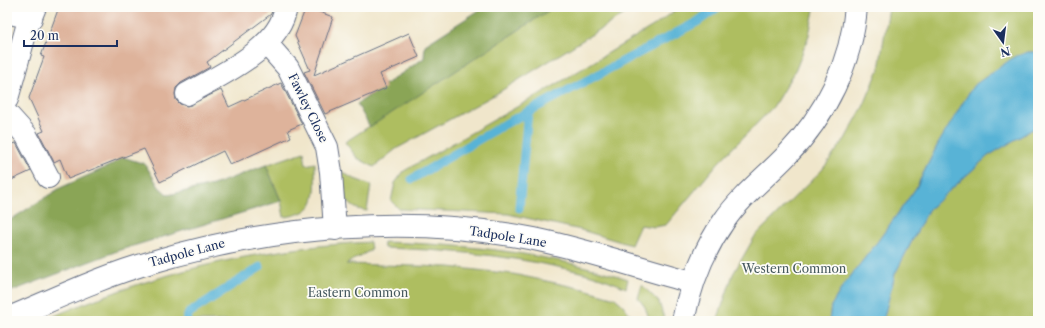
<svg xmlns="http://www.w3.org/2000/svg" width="1045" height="328" font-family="'Libre Caslon Text',serif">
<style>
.green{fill:#aebe61;stroke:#647660}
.forest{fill:#8aa557;stroke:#526a5a}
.water{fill:#58b3d6;stroke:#3a719a}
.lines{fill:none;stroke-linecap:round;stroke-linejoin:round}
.stream{stroke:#58b3d6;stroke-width:9}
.building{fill:#deb39b}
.minor-casing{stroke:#666f84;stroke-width:24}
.minor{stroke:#fff;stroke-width:22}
.labels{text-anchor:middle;stroke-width:3.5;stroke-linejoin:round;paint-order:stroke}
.street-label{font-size:12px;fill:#1b2f5e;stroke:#fdfcf7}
.park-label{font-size:12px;fill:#475a5f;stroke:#fdfcf7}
</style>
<rect width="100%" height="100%" fill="#fdfcf7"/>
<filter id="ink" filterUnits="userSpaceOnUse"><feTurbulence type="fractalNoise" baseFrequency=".025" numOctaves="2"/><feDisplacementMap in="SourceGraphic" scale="8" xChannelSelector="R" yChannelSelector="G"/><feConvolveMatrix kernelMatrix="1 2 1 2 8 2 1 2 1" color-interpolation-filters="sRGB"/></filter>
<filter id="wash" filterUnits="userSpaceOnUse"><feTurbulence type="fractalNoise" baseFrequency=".012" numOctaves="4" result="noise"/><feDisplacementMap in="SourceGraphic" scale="16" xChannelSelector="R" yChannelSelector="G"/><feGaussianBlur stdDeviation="0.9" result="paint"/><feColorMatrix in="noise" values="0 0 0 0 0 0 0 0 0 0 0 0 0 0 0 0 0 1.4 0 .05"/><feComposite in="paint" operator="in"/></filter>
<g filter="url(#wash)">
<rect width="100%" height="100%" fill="#f0e6cb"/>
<!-- green -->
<g class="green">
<path d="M554 7H636L496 94 396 149 374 167 357 158 345 142Z"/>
<path d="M680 7H814V10L809 35 797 67 773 107 718 163 666 225 654 227 640 225 631 245 581 230 508 214 399 209 391 201 395 183 404 171 552 87 658 23Z"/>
<path d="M889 7H1038V52H1028L1021 55 938 144 916 188 878 241 843 286 831 306 829 321H717L733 274 755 236 822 170 845 139 864 105 879 69Z"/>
<path d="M1038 126V321H883L895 274 928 210 988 156Z"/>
<path d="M304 152 306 165 315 163C315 193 321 213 284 217L281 201 266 165Z"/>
<path d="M341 171 352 178 371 185 367 211C342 208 344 191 341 171Z"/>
<path d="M370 242 371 250 346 264 450 267 513 274 584 289 615 298 624 306 634 321H42C150 274 253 248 370 242Z"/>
<path d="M383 242C472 245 543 252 628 279L626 288C603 277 578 271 553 266 497 254 441 250 384 248Z"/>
<path d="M642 285 659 302 665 321H650L645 307 638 298Z"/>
</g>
<!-- forest -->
<g class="forest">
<path d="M484 7H554L370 127 357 104 424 58 425 45Z"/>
<path d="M123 157 145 164 159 187 168 195 213 185 266 165 281 201 120 250 7 293V222L60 188 109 166Z"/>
</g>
<!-- water -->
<path class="water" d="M1028 52H1038V126L988 156 928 210 895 274 883 321H829L831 306 843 286 878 241 916 188 938 144 973 86 1014 57Z"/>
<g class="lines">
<!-- stream -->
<g class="stream">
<path d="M412 179 505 124 697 22 718 7"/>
<path d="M519 208 528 112"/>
<path d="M186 321 189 313 260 267"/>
</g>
</g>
<g id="blocks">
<!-- building -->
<g class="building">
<path d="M59 7H273L271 14 207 62 210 67 181 83 176 88 175 94 176 100 180 104 187 106 221 90 229 107 281 83 302 124 288 130 291 137 230 165 223 151 160 182 144 149 68 179 60 159 54 162 39 133 44 131 29 98 44 57 41 56Z"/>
<path d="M306 7 333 17 314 75 409 33 419 57 380 74 386 88 325 114 304 72 310 70 295 36Z"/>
<path d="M16 143 31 171 7 182V146Z"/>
</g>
</g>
</g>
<g filter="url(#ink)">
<use href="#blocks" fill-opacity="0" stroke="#666f84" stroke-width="1"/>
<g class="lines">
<!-- minor casing -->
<g class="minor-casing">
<g id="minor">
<path d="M7 12 31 18"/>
<path d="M266 43 288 68 327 147 331 172 335 229"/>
<path d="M187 94C220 75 280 49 286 7"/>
<path d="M7 99 27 27 35 7"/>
<path d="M7 114 26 135 48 177"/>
<path d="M7 319C55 299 102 276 152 262 273 226 410 214 534 239 588 250 639 268 692 282"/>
<path d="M683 321C690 286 703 251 724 221 741 196 766 177 787 155 825 116 852 62 856 7"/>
</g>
</g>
<!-- minor -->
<use href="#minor" class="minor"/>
</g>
</g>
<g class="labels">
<!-- street labels -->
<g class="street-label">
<text transform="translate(308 108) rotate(64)" y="4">Fawley Close</text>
<text transform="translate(508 237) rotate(9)" y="4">Tadpole Lane</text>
<text transform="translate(187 253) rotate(-15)" y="4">Tadpole Lane</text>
</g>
<!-- park labels -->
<g class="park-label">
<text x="794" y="273">Western Common</text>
<text x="358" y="297">Eastern Common</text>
</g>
</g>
<!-- margin -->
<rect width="1045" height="328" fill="none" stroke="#fdfcf7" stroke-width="24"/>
<!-- north arrow -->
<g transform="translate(1003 42) rotate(166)" stroke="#fdfcf7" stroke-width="3" paint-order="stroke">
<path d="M0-3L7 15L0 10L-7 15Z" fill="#1b2f5e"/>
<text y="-6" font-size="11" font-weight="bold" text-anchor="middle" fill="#1b2f5e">N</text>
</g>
<!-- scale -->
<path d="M24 40v6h93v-6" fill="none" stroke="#1b2f5e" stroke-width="2"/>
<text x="30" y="40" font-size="12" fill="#1b2f5e" stroke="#fdfcf7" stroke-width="3" paint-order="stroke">20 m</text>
</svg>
